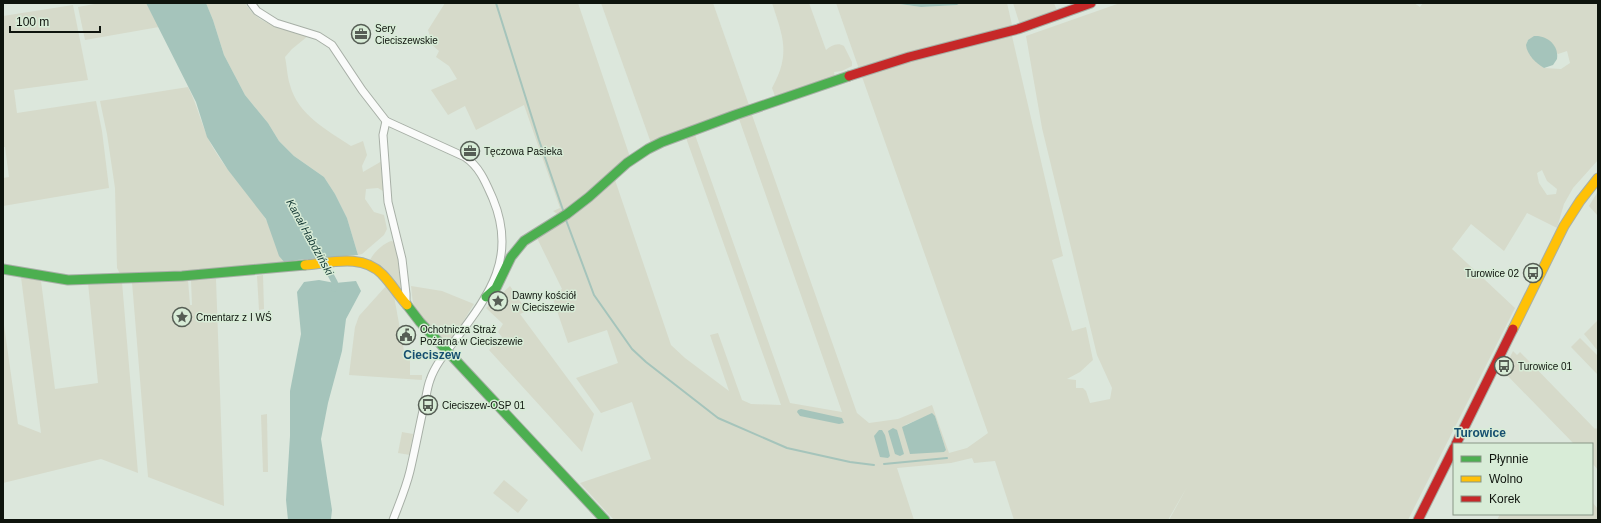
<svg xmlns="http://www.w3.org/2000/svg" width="1601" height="523" font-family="Helvetica,sans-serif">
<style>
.green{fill:#d6daca;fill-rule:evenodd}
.water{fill:#a5c4bb}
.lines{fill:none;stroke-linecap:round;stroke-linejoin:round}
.stream{stroke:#a5c4bb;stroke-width:2}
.canal{stroke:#a5c4bb;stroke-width:6}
.street-casing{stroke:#a7afa6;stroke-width:9}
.fast-casing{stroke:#a7afa6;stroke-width:11}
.slow-casing{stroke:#a7afa6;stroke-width:11}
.jam-casing{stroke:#a7afa6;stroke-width:11}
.street{stroke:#fafbfa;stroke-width:7}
.fast{stroke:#4caf50;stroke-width:9}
.slow{stroke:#ffc107;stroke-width:9}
.jam{stroke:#c62828;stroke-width:9}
.labels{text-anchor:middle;stroke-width:3;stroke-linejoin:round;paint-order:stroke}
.poi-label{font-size:10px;fill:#0e140d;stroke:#d8ecd7;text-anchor:start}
.water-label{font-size:11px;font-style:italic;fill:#133833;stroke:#d8ecd7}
.quarter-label{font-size:12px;font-weight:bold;fill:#164f70;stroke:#d8ecd7}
</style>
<rect width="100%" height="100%" fill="#dce7dc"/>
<!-- green -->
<g class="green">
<path d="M100 3H146L159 27 85 40 78 7Z"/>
<path d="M206 3H245C257 25 286 30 308 36L292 49 285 57C287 66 287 76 290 85 298 115 327 130 351 146L363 141 367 155 362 166 363 172 382 161 383 191 378 188 366 189 365 199 374 212 384 215 387 229 384 235 362 254 358 255 347 218 335 194 324 177 294 156 279 141 268 123 245 95 224 55 213 20Z"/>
<path d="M445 3H578L630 157 560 216 553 211 560 208 524 105 476 130 465 106 448 115 431 90 457 79 449 66 436 57 439 51 431 44 432 42 428 30Z"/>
<path d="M601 3H713L750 108 651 143Z"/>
<path d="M772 3H809L826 50C831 46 837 42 844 46L852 62V66L842 71 834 72 835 77 776 99 772 88C791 54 783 37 772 3Z"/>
<path d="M836 3H893L921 7 957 5 960 3H1007L1012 25V28L859 69Z"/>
<path d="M1013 3H1054L1057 11 1023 24 1019 22Z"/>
<path d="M1120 3H1414L1420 7 1423 3H1598V160L1573 188 1564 204 1557 228 1527 213 1504 251 1471 224 1452 249 1515 308 1408 520H1169L1187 487 1168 520H1014L995 461 974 463 972 458 951 463 897 468 914 520H614L580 483 651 459 632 402 601 413 576 378 618 363 607 330 568 343 552 296 562 289 536 236 614 177 671 345 685 358 729 391 710 335 718 333 742 400 751 404 781 405 685 135 694 132 790 403 842 412 738 116 751 112 857 413 869 423 898 419 932 405 949 453 967 448 988 433 861 74 986 40 1012 36 1063 256 1052 260 1072 331 1086 327 1093 360 1080 372 1067 379 1076 380V388H1083L1086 391 1090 403 1110 399 1112 388 1097 355 1042 128 1026 36ZM1537 38 1546 42 1558 54 1567 51 1570 63 1561 69 1544 68 1531 54 1527 41ZM1542 170 1547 181 1557 189 1556 194 1547 195 1539 183 1537 173ZM932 414 935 416 946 450 905 425Z"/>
<path d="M73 5 88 80 14 90 17 113 96 101 102 131 109 188 3 206V178L9 177 5 147H3V16Z"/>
<path d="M188 87C198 106 202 128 212 146 227 172 249 193 265 218 273 230 279 249 285 263L218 269 120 274 117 268 115 188 107 134 100 101Z"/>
<path d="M1597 193 1598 194V216L1589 206Z"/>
<path d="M391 241 395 242 397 249 403 294 370 260C374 252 383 244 391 241Z"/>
<path d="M263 275 264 309 259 310 257 276Z"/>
<path d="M21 277 41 281 55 389 98 383 88 283 122 282 138 473 101 459 3 483V318L18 424 41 433Z"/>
<path d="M216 279 224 506 148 477 132 282 188 280 190 305H192L191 280Z"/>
<path d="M386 286 394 296 404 351 406 359H410V375H422V380L349 375 355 327 359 316Z"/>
<path d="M411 286 442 291 474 304 451 341C439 342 421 318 415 308 412 302 412 293 411 286Z"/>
<path d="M510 286 527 311 520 314 594 414 582 452 489 350 502 337 498 332 503 324 486 308 497 298 505 307 507 306 498 297Z"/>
<path d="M1598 320V351L1584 334Z"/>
<path d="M1580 338 1598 356V375L1571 347Z"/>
<path d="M1513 351 1517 355 1520 352 1595 429 1596 428 1598 430V470L1592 463V444H1574L1503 371Z"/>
<path d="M267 414 268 472H263L261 415Z"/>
<path d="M402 432 413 434 410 455 398 453Z"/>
<path d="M504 480 528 500 518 513 493 493Z"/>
<path d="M1592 502 1598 509V520H1497L1500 514H1592Z"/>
</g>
<!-- water -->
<g class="water">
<path d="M146 3H206L213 20 224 55 245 95 268 123 279 141 294 156 324 177 335 194 347 218 358 255 297 260 285 263 279 256 266 219 228 170 207 137 196 102Z"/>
<path d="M893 3H960L957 5 921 7Z"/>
<path d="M1534 36C1547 35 1559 45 1557 59L1553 65 1544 68C1536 63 1527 55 1526 45L1528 40Z"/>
<path d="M319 280 335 283 356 281 361 291 346 319 342 351 328 403 321 439 332 510 331 519 288 520 286 500 290 436V391L301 334 297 292 304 282Z"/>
<path d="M801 409 842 418 844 423 839 424 800 416 797 412 798 410Z"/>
<path d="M932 413 935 416 946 450 944 452 910 454 902 427Z"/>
<path d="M893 428 897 430 904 454 900 456 895 454 888 431Z"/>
<path d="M879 430H882L885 435 890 456 888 458 880 457 874 436Z"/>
</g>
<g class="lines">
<!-- stream -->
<g class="stream">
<path d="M496 3 539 140 564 213"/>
<path d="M566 220 594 295 632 349 646 362 718 418 787 448 850 462 874 465"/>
<path d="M884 464 947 458"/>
</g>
<!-- canal -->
<path class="canal" d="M318 251 335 283 334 289"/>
<!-- street casing -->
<g class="street-casing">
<g id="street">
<path d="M251 3 257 11 276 23 318 36 332 45 362 90 386 121 465 157C480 167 486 183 493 199 517 257 490 294 456 339 446 352 435 365 430 380 427 388 426 398 424 406 419 428 415 450 410 471 406 488 399 504 393 520"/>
<path d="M386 121 383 135 388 202 402 259 406 294V304"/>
</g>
</g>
<!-- fast casing -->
<g class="fast-casing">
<g id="fast">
<path d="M3 269 68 280 182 276 305 265"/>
<path d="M486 297 496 288 511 257 524 241 567 214 589 197 627 163 648 149 662 142 735 115 849 76"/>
<path d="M407 305 420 322 605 520"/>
</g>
</g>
<!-- slow casing -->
<g class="slow-casing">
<g id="slow">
<path d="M305 265C330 263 362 253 382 274 391 283 398 295 407 305"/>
<path d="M1513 329 1564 226 1580 201 1598 178"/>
</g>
</g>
<!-- jam casing -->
<g class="jam-casing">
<g id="jam">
<path d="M849 76 909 57 1018 29 1091 3"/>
<path d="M1456 444 1513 329"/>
<path d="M1418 520 1454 448"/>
</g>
</g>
<!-- street -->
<use href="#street" class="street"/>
<!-- fast -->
<use href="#fast" class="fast"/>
<!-- slow -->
<use href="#slow" class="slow"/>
<!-- jam -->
<use href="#jam" class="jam"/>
</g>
<!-- icons -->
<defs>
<g id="office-ring" transform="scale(1)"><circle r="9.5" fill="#d8ecd7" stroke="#565e55" stroke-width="1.5"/><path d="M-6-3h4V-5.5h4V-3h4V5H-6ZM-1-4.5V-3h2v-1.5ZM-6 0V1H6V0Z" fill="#565e55"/></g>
<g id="bus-ring" transform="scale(1)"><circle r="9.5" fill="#d8ecd7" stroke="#565e55" stroke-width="1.5"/><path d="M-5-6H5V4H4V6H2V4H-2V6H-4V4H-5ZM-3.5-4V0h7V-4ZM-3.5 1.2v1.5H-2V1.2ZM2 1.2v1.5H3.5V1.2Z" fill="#565e55"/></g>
<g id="sight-ring" transform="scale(1)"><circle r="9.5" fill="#d8ecd7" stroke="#565e55" stroke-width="1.5"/><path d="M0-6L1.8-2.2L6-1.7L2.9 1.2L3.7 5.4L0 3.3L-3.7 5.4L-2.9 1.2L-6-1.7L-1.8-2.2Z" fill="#565e55"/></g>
<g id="civic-ring" transform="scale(1)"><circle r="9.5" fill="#d8ecd7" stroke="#565e55" stroke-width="1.5"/><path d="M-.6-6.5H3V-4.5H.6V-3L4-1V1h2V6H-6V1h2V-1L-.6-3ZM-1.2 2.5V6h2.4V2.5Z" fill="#565e55"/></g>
</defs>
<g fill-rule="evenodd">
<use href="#office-ring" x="361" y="34"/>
<use href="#office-ring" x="470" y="151"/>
<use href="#bus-ring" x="1533" y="273"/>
<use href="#sight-ring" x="498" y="301"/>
<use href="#sight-ring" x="182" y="317"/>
<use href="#civic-ring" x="406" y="335"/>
<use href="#bus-ring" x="1504" y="366"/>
<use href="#bus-ring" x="428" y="405"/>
</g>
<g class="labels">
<!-- poi labels -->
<g class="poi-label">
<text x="375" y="32">Sery<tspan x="375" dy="12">Cieciszewskie</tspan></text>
<text x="484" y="155">Tęczowa Pasieka</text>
<text x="1519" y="277" text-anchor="end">Turowice 02</text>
<text x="512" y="299">Dawny kościół<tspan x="512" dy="12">w Cieciszewie</tspan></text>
<text x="196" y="321">Cmentarz z I WŚ</text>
<text x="420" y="333">Ochotnicza Straż<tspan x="420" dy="12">Pożarna w Cieciszewie</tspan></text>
<text x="1518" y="370">Turowice 01</text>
<text x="442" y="409">Cieciszew-OSP 01</text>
</g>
<!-- water labels -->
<g class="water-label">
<text transform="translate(310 237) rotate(61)" y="4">Kanał Habdziński</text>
</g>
<!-- quarter labels -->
<g class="quarter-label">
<text x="432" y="359">Cieciszew</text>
<text x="1480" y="437">Turowice</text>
</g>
</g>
<!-- border -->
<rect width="1601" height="523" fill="none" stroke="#0e140d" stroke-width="8"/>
<!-- legend -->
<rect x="1453" y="443" width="140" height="72" fill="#d8ecd7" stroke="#879686"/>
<rect x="1461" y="456" width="20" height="6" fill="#4caf50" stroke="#879686"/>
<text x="1489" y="463" font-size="12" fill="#0e140d">Płynnie</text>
<rect x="1461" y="476" width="20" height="6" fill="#ffc107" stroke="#879686"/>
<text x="1489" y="483" font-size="12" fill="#0e140d">Wolno</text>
<rect x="1461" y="496" width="20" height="6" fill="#c62828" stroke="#879686"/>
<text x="1489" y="503" font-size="12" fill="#0e140d">Korek</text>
<!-- scale -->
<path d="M10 26v6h90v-6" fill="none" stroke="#0e140d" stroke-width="2"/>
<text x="16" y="26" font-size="12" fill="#0e140d" stroke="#d8ecd7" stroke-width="3" paint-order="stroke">100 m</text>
</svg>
